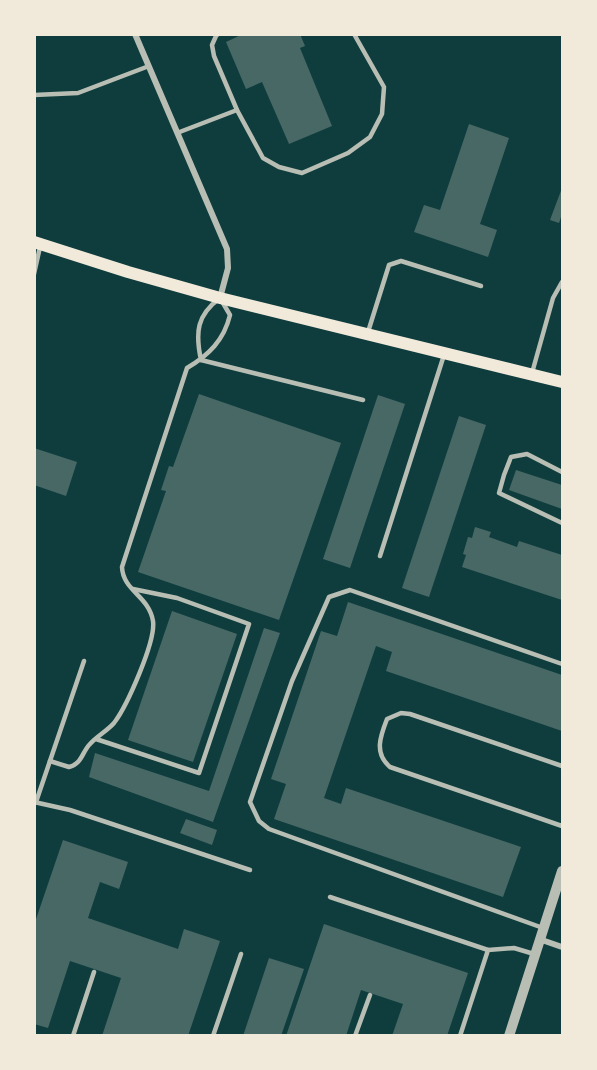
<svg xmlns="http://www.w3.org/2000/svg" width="597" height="1070" font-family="'Space Grotesk',sans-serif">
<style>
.building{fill:#486865}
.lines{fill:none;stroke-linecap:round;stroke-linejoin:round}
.service{stroke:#b8beb3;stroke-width:4.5}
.minor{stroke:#b8beb3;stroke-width:6}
.tertiary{stroke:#b8beb3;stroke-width:10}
.secondary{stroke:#f1e9da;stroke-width:12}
</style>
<rect width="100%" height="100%" fill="#0f3d3e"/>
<!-- building -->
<g class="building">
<path d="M243 34H300L305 46 300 48 332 126 289 144 262 82 246 89 226 42Z"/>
<path d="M469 124 509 138 480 224 497 230 488 257 414 232 424 205 440 210Z"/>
<path d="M562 188V214L559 223 550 220Z"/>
<path d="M199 394 341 443 279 620 138 572 166 491 161 490 169 466 173 467Z"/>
<path d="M378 395 405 404 350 568 323 559Z"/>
<path d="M459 416 486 425 429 597 402 588Z"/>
<path d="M34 448 77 462 66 496 34 485Z"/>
<path d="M516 470 562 485V509L509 490Z"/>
<path d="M475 527 491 532 489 537 517 547 519 541 562 555V600L462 567 466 555 463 554 468 537 472 538Z"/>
<path d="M348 602 562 675V731L386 671 392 652 376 646 324 798 341 804 346 788 521 847 503 897 274 819 286 784 271 779 321 631 337 636Z"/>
<path d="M172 611 237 634 193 762 128 740Z"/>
<path d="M264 628 280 633 213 822 89 777 95 753 209 791Z"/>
<path d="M186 819 217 830 212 845 180 833Z"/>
<path d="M63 840 128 862 119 889 100 882 88 918 178 949 184 929 220 941 188 1036H102L121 978 70 961 48 1028 34 1024V925Z"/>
<path d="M324 924 468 973 447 1036H392L403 1004 361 990 346 1036H286Z"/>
<path d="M269 958 304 969 281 1036H243Z"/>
</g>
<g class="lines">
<!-- service -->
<g class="service">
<path d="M218 34 216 36 212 45 214 56 237 110 263 158 279 167 302 173 348 153 370 137 382 114 384 87 354 34"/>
<path d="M34 95 78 93 149 66"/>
<path d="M177 133 237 110"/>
<path d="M34 274 40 247"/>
<path d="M368 332 389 265 401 261 481 286"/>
<path d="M201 360 363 400"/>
<path d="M532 373 553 298 562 282"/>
<path d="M562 472 527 454 511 457 504 475 499 493 562 523"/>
<path d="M380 556 444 355"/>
<path d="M96 739 199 773 249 624 177 598 133 589"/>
<path d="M50 761 69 767C82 764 82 752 90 744 97 736 107 731 114 723 127 706 156 641 153 621 149 596 123 591 122 567L187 368C209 355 224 340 230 315L220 298C197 315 195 332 201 360"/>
<path d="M562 766 410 714 401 713 387 719C380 737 374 753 390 767L562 826"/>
<path d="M34 802 70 810 250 870"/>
<path d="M36 802 84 661"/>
<path d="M330 897 488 950"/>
<path d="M543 928 269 829 259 821 250 802 292 681 329 597 350 590 562 664"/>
<path d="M73 1036 94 972"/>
<path d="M213 1036 241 954"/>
<path d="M355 1036 370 995"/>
<path d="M460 1036 488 950 514 948 534 954"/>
</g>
<!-- minor -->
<g class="minor">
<path d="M135 34 227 249 228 268 220 298"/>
<path d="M539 939 562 947"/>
</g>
<!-- tertiary -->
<path class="tertiary" d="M509 1036 562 871"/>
<!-- secondary -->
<path class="secondary" d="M34 242 128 272 220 298 562 382"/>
</g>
<!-- border -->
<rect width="597" height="1070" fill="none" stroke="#f1e9da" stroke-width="72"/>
</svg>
